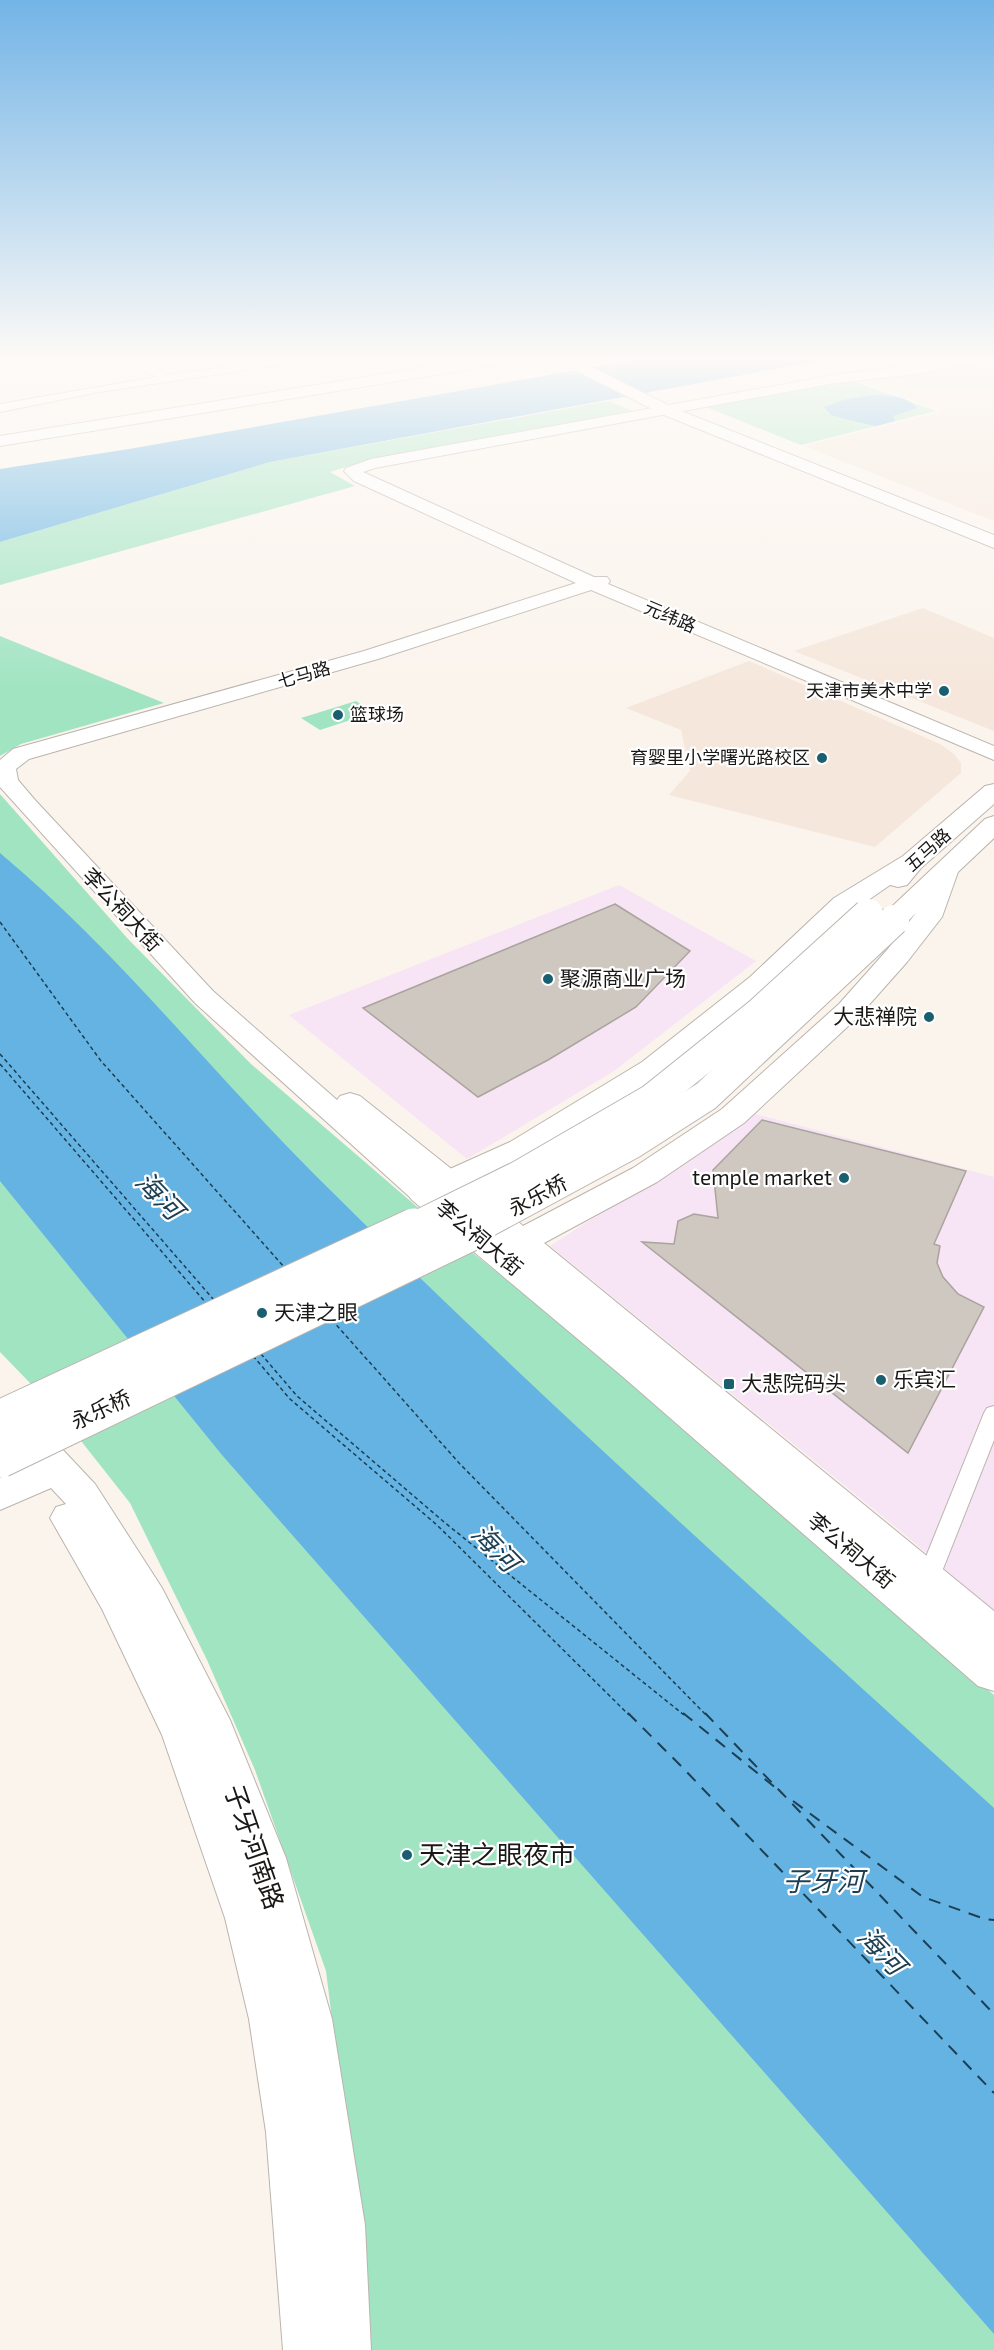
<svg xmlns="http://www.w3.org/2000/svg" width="994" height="2350" font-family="'Exo 2','Noto Sans SC',sans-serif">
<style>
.commercial{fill:#f7e4f5}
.built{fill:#f5e7db}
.green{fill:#a1e4c2}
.water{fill:#64b3e3}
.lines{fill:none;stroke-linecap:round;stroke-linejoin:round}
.ferry-far1{stroke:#1c3f53;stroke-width:1.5;stroke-dasharray:4 3;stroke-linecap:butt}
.ferry{stroke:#1c3f53;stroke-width:2;stroke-dasharray:12 9;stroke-linecap:butt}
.building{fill:#cfc8c1;stroke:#aba49e;stroke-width:1.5}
.pedestrian-casing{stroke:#bbb4ae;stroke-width:2}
.minor-casing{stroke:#bbb4ae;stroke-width:2}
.tertiary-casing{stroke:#bbb4ae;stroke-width:2}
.secondary-casing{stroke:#bbb4ae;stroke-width:2}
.primary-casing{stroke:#bbb4ae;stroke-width:2}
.trunk-casing{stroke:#bbb4ae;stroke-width:2}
.pedestrian{fill:#fff;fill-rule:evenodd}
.minor{fill:#fff;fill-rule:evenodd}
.tertiary{fill:#fff;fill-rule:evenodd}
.secondary{fill:#fff;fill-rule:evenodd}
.primary{fill:#fff;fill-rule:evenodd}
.trunk{fill:#fff;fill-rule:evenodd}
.secondary-bridge-far1-casing{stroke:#bbb4ae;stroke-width:32;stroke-linecap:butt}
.secondary-bridge-casing{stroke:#bbb4ae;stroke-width:41;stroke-linecap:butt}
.secondary-bridge-far1{stroke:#fff;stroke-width:30}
.secondary-bridge{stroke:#fff;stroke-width:39}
.poi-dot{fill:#195f70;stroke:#fff;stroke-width:2}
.labels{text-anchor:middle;stroke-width:4.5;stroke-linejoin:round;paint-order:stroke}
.far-street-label{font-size:18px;fill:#1a1816;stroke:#fff}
.far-poi-label{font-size:18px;fill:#1a1816;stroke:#fff;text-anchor:end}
.street-label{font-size:21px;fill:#1a1816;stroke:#fff}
.poi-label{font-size:21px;fill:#1a1816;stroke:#fff;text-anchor:start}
.near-street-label{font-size:26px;fill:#1a1816;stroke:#fff}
.near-poi-label{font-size:26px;fill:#1a1816;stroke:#fff;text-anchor:start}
.near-water-label{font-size:27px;font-style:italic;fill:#1c3f53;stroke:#fff}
</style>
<rect width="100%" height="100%" fill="#fbf4ed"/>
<!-- commercial -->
<g class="commercial">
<path d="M619 885 756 961 614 1071 467 1159 289 1015Z"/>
<path d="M755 1114 994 1177V1612L903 1533 550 1246Z"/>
</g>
<!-- built -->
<g class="built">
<path d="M985 360H994V521L804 446 943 411 854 379Z"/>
<path d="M923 608 994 638V731L794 651Z"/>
<path d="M749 661 940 744 954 754 961 763V773L875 847 669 795 690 771 681 730 626 708Z"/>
</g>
<!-- green -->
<g class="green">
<path d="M850 380 936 411 801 445 706 407Z"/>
<path d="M609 401 632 411 361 462 330 472 355 486 0 585V542L270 462Z"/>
<path d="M0 636 164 703 21 744 0 756Z"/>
<path d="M356 701 375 712 320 730 301 718Z"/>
<path d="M0 794 128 939 251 1064 444 1230 604 1358 994 1695V2350H368V2310L326 1971 255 1770 207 1660 130 1503 59 1413 0 1352Z"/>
</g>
<!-- water -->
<g class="water">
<path d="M635 360H824L270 462 0 542V469L129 449Z"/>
<path d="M871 395C888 395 906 395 917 408L893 416 895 421 876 426 853 421 831 415 824 407 843 400Z"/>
<path d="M0 853C115 949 209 1069 315 1175 534 1393 765 1600 994 1808V2334L222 1455 0 1181Z"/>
</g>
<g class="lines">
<!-- ferry-far1 -->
<g class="ferry-far1">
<path d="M0 922 101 1061 285 1268"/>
<path d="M0 1054 214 1300"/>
<path d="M0 1064 206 1303"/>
<path d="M332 1320 459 1463 706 1715"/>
<path d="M261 1354 297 1396 444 1522 684 1715"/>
<path d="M253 1356 290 1399 437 1525 629 1715"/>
</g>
<!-- ferry -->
<g class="ferry">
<path d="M628 1713 682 1767 994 2093"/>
<path d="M683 1713 782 1793"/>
<path d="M705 1713 994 2014"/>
<path d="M793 1801 923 1897 985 1919 994 1920"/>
</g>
</g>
<!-- building -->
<g class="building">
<path d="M615 904 690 951 636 1007 548 1060 478 1097 363 1008Z"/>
<path d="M762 1120 966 1171 934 1244 940 1246 937 1263 943 1277 958 1294 984 1307 908 1453 642 1242 674 1244 678 1221 694 1214 718 1218 713 1170Z"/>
</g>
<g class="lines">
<!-- pedestrian casing -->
<g class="pedestrian-casing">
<path id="pedestrian" d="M994 1406V1440L939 1579 936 1585 928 1588 920 1585 917 1579 984 1413 987 1408Z"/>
</g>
<!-- minor casing -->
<g class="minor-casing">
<path id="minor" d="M126 360C144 360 154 365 168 375L273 360H298L292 363 99 392 0 412V404L156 377Z"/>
</g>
<!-- tertiary casing -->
<g class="tertiary-casing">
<path id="tertiary" d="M950 360H977L970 364 916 374 835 383 375 468 363 472 594 577H607L610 581 608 584 994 746V760L591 590 378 659 29 759 16 769 18 780 35 800 213 991 337 1100 340 1096 350 1093 360 1096 459 1175 463 1182 459 1189 448 1191 435 1187 439 1193 435 1200 424 1202 413 1200 195 1003 0 787V760L13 749 364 651 576 583 354 481 344 471 346 468 371 459 835 375Z"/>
</g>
<!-- secondary casing -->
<g class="secondary-casing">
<g id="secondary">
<path d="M994 784V804L921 868 907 885 898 887 890 885 854 910 770 989 664 1076 532 1156 447 1195 456 1202 460 1194C486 1187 504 1210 523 1226L633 1168 722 1109 839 1004 887 950 916 913C905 924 900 930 884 926L880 920 884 914 985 819 994 816V838L958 872 942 917 907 962 859 1016 744 1123 657 1182 544 1243 994 1611V1691L978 1686 622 1376 412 1200 407 1193 412 1186 510 1142 642 1062 750 977 834 898 903 856 985 786Z"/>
<path d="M16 1411 30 1415 95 1484 162 1588 230 1720 286 1858 332 2019 365 2225 371 2350H283L266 2132 249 2019 225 1918 162 1735 102 1609 50 1518 56 1507 66 1504 51 1488 0 1510V1478L29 1464 0 1431 2 1415Z"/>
</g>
</g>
<!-- primary casing -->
<g class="primary-casing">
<path id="primary" d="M558 360H577L676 409 994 535V548L664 415 561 363Z"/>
</g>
<!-- trunk casing -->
<g class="trunk-casing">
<path id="trunk" d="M471 360H504L496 365 0 446V436Z"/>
</g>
<!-- pedestrian -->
<use href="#pedestrian" class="pedestrian"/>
<!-- minor -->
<use href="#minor" class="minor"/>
<!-- tertiary -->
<use href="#tertiary" class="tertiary"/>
<!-- secondary -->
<use href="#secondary" class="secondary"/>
<!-- primary -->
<use href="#primary" class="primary"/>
<!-- trunk -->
<use href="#trunk" class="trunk"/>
<!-- secondary-bridge-far1 casing -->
<g class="secondary-bridge-far1-casing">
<g id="secondary-bridge-far1">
<path d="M411 1229 519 1176 652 1099 758 1014 868 914"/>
<path d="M474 1229 631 1144 706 1096 894 920"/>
</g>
</g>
<!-- secondary-bridge casing -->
<g class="secondary-bridge-casing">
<g id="secondary-bridge">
<path d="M0 1420 414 1228"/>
<path d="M0 1458 477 1228"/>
</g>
</g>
<!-- secondary-bridge-far1 -->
<use href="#secondary-bridge-far1" class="secondary-bridge-far1"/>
<!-- secondary-bridge -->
<use href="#secondary-bridge" class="secondary-bridge"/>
</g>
<!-- sky -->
<linearGradient id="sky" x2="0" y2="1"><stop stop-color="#73b4e6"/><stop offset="0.52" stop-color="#fdfaf7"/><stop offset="1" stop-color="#fdfaf7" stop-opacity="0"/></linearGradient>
<rect width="994" height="689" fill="url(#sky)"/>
<!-- markers -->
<g class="poi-dot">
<circle cx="944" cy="691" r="6"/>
<circle cx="338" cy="715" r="6"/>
<circle cx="822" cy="758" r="6"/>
<circle cx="548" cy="979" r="6"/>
<circle cx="929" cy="1017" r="6"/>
<circle cx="844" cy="1178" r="6"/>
<circle cx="262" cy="1313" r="6"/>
<circle cx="881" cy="1380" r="6"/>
<rect x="723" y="1378" width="12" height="12" rx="3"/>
<circle cx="407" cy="1855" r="6"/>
</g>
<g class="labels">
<!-- far-street labels -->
<g class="far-street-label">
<text transform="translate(670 617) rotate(23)" y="6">元纬路</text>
<text transform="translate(304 675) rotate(-16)" y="6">七马路</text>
<text transform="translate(928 850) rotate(-42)" y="6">五马路</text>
</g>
<!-- far-poi labels -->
<g class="far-poi-label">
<text x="932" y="697">天津市美术中学</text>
<text x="350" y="721" text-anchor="start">篮球场</text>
<text x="810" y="764">育婴里小学曙光路校区</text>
</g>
<!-- street labels -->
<g class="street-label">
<text transform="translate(122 910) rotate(47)" y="7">李公祠大街</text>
<text transform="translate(538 1196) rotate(-28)" y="7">永乐桥</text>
<text transform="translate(479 1238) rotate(40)" y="7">李公祠大街</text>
<text transform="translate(101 1410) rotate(-25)" y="7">永乐桥</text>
<text transform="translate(851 1551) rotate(40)" y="7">李公祠大街</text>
</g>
<!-- poi labels -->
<g class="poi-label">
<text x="560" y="986">聚源商业广场</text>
<text x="917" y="1024" text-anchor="end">大悲禅院</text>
<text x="832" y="1185" text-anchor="end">temple market</text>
<text x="274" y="1320">天津之眼</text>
<text x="893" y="1387">乐宾汇</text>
<text x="741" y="1391">大悲院码头</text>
</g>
<!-- near-street labels -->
<g class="near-street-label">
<text transform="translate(254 1847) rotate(71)" y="9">子牙河南路</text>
</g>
<!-- near-poi labels -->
<g class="near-poi-label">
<text x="419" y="1864">天津之眼夜市</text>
</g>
<!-- near-water labels -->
<g class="near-water-label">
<text transform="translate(159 1196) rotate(46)" y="9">海河</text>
<text transform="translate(495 1548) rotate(46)" y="9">海河</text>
<text x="823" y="1891">子牙河</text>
<text transform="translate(881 1951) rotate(46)" y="9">海河</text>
</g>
</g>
</svg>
